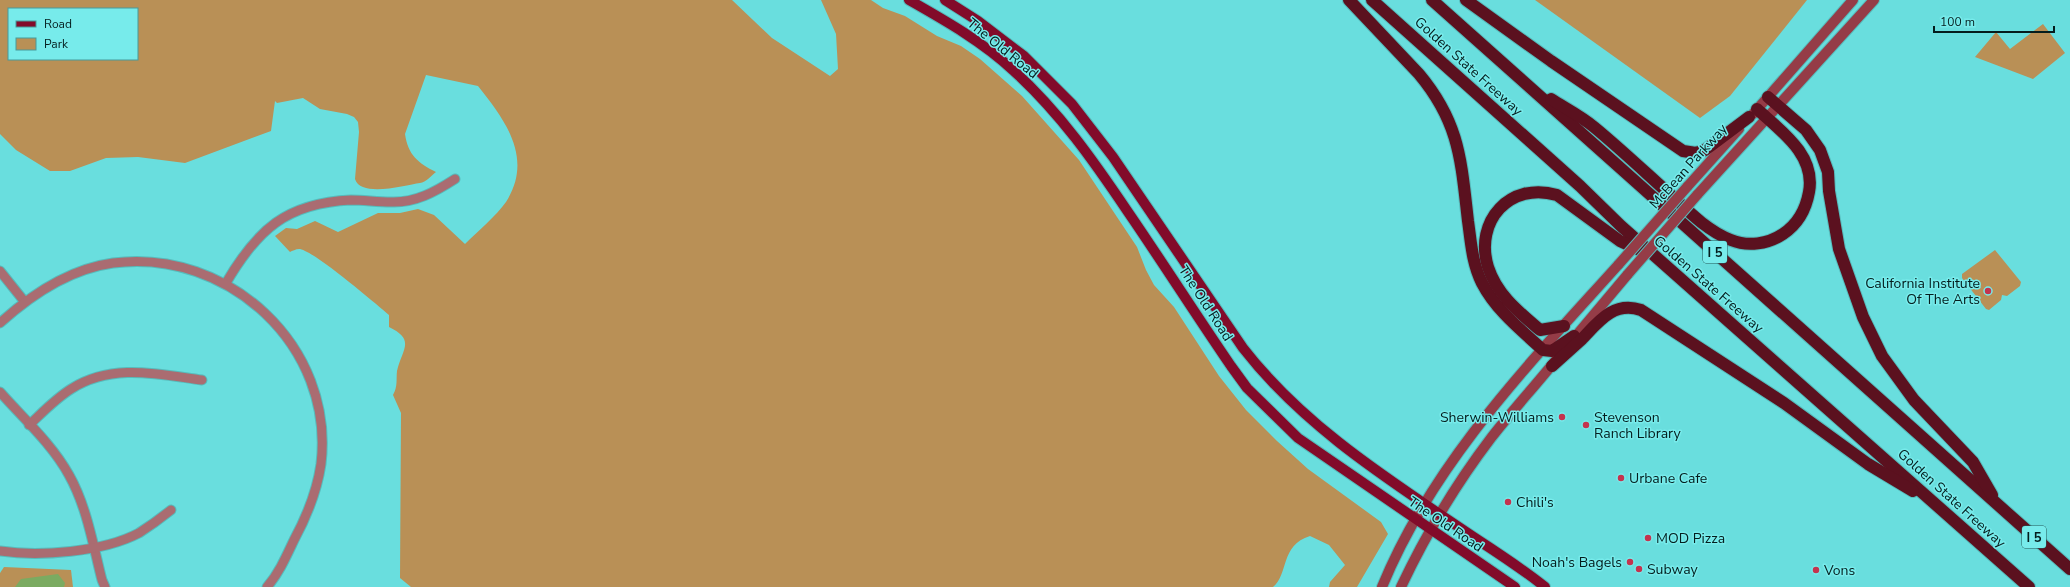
<svg xmlns="http://www.w3.org/2000/svg" width="2070" height="587" font-family="'Nunito Sans',sans-serif">
<style>
.green{fill:#b99056;fill-rule:evenodd}
.water{fill:#7bab61}
.lines{fill:none;stroke-linecap:round;stroke-linejoin:round}
.minor-casing{stroke:#57bbbb;stroke-width:11}
.secondary-casing{stroke:#57bbbb;stroke-width:12}
.primary-casing{stroke:#57bbbb;stroke-width:12}
.motorway-casing{stroke:#57bbbb;stroke-width:14}
.minor{stroke:#aa6c71;stroke-width:9}
.secondary{stroke:#953c47;stroke-width:10}
.primary{stroke:#820b2a;stroke-width:10}
.motorway{stroke:#5b111f;stroke-width:12}
.secondary-bridge-casing{stroke:#57bbbb;stroke-width:12;stroke-linecap:butt}
.secondary-bridge{stroke:#953c47;stroke-width:10}
.poi-dot{fill:#c4334e;stroke:#77ebeb;stroke-width:1.5}
.labels{text-anchor:middle;stroke-width:3;stroke-linejoin:round;paint-order:stroke}
.shield{fill:#77ebeb;stroke:#265b5b;stroke-width:1}
.shield-label{font-size:13px;font-weight:bold;fill:#041d1d}
.street-label{font-size:14px;fill:#041d1d;stroke:#77ebeb}
.poi-label{font-size:14px;fill:#041d1d;stroke:#77ebeb;text-anchor:start}
</style>
<rect width="100%" height="100%" fill="#69dede"/>
<!-- green -->
<g class="green">
<path d="M0 0H732L772 38 830 76 838 69 836 34 821 0H871L883 8 905 16 937 36 961 46 980 59 1022 96 1079 160 1137 247 1146 270 1154 285 1174 307 1219 376 1246 410 1277 441 1308 469 1381 522 1388 534 1357 587H1329L1330 582 1345 565 1329 545 1310 536C1280 545 1289 574 1273 587H411L400 578 401 413 393 395C398 386 396 380 397 371 402 349 416 340 389 327V315C376 304 312 249 299 249 296 249 292 251 290 252L275 236 286 228 297 229 315 221 338 232 378 213H400L418 209 434 215 465 244C478 231 496 216 506 202 534 158 505 120 478 86L426 75 405 134C408 155 418 163 436 172 431 176 426 182 420 183 406 185 361 198 355 179L359 132 358 122 354 117 347 114 320 109 303 98 277 103 275 101 271 131 185 163 138 157 106 158 70 171H50L16 150 0 134ZM9 9H137V59H9Z"/>
<path d="M1535 0H1807L1730 96 1700 118Z"/>
<path d="M2043 24 2065 53 2033 79 1975 57 1996 32 2010 49Z"/>
<path d="M1995 250 2021 282 2020 286 2007 296 2002 295 2001 300 1989 310 1986 309 1962 278V274Z"/>
<path d="M4 567 71 570 73 587H0V573Z"/>
</g>
<!-- water -->
<path class="water" d="M58 574 65 583 64 587H15L21 579Z"/>
<g class="lines">
<!-- minor casing -->
<g class="minor-casing">
<g id="minor">
<path d="M0 271 24 301"/>
<path d="M226 283C257 230 286 203 351 200 364 200 377 202 391 202 415 203 435 192 455 179"/>
<path d="M0 323C32 294 69 269 113 263 228 248 335 346 321 464 317 491 307 516 294 540 286 557 279 573 267 587"/>
<path d="M0 392C23 418 52 444 69 475 87 507 93 545 102 580L105 587"/>
<path d="M29 425C42 413 55 399 71 389 112 363 157 374 202 380"/>
<path d="M0 551C39 557 103 552 139 533 150 526 161 518 171 510"/>
</g>
</g>
<!-- secondary casing -->
<g class="secondary-casing">
<g id="secondary">
<path d="M1753 114 1853 0"/>
<path d="M1687 187 1739 129"/>
<path d="M1697 195 1874 0"/>
<path d="M1570 343 1628 274"/>
<path d="M1382 587C1433 462 1530 363 1619 264"/>
<path d="M1401 587C1426 534 1456 484 1491 438 1512 411 1535 386 1556 360"/>
</g>
</g>
<!-- primary casing -->
<g class="primary-casing">
<g id="primary">
<path d="M909 0C946 21 983 42 1014 71 1060 113 1093 160 1128 212 1163 263 1196 315 1231 366L1247 388 1298 438 1515 587"/>
<path d="M945 0 978 21 1024 56 1072 104 1113 157 1243 348C1306 429 1394 483 1478 540 1501 555 1524 570 1545 587"/>
</g>
</g>
<!-- motorway casing -->
<g class="motorway-casing">
<g id="motorway">
<path d="M1349 0 1419 74C1460 123 1461 161 1468 221 1471 242 1472 263 1482 283 1496 310 1520 329 1543 350L1552 351 1574 336"/>
<path d="M1372 0 1580 186 1621 226 2029 587"/>
<path d="M1432 0 2070 569"/>
<path d="M1466 0 1551 61 1683 151 1696 153 1705 150 1749 117"/>
<path d="M1768 97 1806 130 1820 150 1828 172 1829 191 1839 249 1863 317 1882 356 1914 400 1973 462 1992 495"/>
<path d="M1551 99C1565 108 1581 116 1594 127 1622 150 1648 175 1675 199 1692 215 1710 232 1731 240 1748 247 1768 244 1783 234 1798 224 1806 209 1809 192 1816 155 1781 131 1757 109"/>
<path d="M1564 326 1540 330C1519 312 1497 295 1488 267 1474 221 1510 181 1557 195L1620 241 1644 252"/>
<path d="M1552 366C1562 357 1572 348 1582 339 1599 321 1614 301 1641 310L1784 403 1868 464 1913 491"/>
</g>
</g>
<!-- minor -->
<use href="#minor" class="minor"/>
<!-- secondary -->
<use href="#secondary" class="secondary"/>
<!-- primary -->
<use href="#primary" class="primary"/>
<!-- motorway -->
<use href="#motorway" class="motorway"/>
<!-- secondary-bridge casing -->
<g class="secondary-bridge-casing">
<g id="secondary-bridge">
<path d="M1619 264 1687 187"/>
<path d="M1628 274 1697 195"/>
</g>
</g>
<!-- secondary-bridge -->
<use href="#secondary-bridge" class="secondary-bridge"/>
</g>
<!-- markers -->
<g class="poi-dot">
<circle cx="1988" cy="291" r="4"/>
<circle cx="1562" cy="417" r="4"/>
<circle cx="1586" cy="425" r="4"/>
<circle cx="1621" cy="478" r="4"/>
<circle cx="1508" cy="502" r="4"/>
<circle cx="1648" cy="538" r="4"/>
<circle cx="1630" cy="562" r="4"/>
<circle cx="1639" cy="569" r="4"/>
<circle cx="1816" cy="570" r="4"/>
</g>
<g class="labels">
<!-- shield labels -->
<g class="shield">
<rect x="1703" y="241" width="24" height="22" rx="3"/>
<rect x="2022" y="526" width="24" height="22" rx="3"/>
</g>
<g class="shield-label">
<text x="1715" y="257">I 5</text>
<text x="2034" y="542">I 5</text>
</g>
<!-- street labels -->
<g class="street-label">
<text transform="translate(1003 48) rotate(39)" y="5">The Old Road</text>
<text transform="translate(1469 66) rotate(42)" y="5">Golden State Freeway</text>
<text transform="translate(1688 166) rotate(-48)" y="5">McBean Parkway</text>
<text transform="translate(1709 284) rotate(41)" y="5">Golden State Freeway</text>
<text transform="translate(1206 303) rotate(57)" y="5">The Old Road</text>
<text transform="translate(1952 498) rotate(42)" y="5">Golden State Freeway</text>
<text transform="translate(1446 524) rotate(34)" y="5">The Old Road</text>
</g>
<!-- poi labels -->
<g class="poi-label">
<text x="1980" y="288" text-anchor="end">California Institute<tspan x="1980" dy="16">Of The Arts</tspan></text>
<text x="1554" y="422" text-anchor="end">Sherwin-Williams</text>
<text x="1594" y="422">Stevenson<tspan x="1594" dy="16">Ranch Library</tspan></text>
<text x="1629" y="483">Urbane Cafe</text>
<text x="1516" y="507">Chili's</text>
<text x="1656" y="543">MOD Pizza</text>
<text x="1622" y="567" text-anchor="end">Noah's Bagels</text>
<text x="1647" y="574">Subway</text>
<text x="1824" y="575">Vons</text>
</g>
</g>
<!-- legend -->
<rect x="8" y="8" width="130" height="52" fill="#77ebeb" stroke="#499999"/>
<rect x="16" y="21" width="20" height="6" fill="#820b2a" stroke="#499999"/>
<text x="44" y="28" font-size="12" fill="#041d1d">Road</text>
<rect x="16" y="38" width="20" height="12" fill="#b99056" stroke="#499999"/>
<text x="44" y="48" font-size="12" fill="#041d1d">Park</text>
<!-- scale -->
<path d="M1934 26v6h120v-6" fill="none" stroke="#041d1d" stroke-width="2"/>
<text x="1940" y="26" font-size="12" fill="#041d1d" stroke="#77ebeb" stroke-width="3" paint-order="stroke">100 m</text>
</svg>
